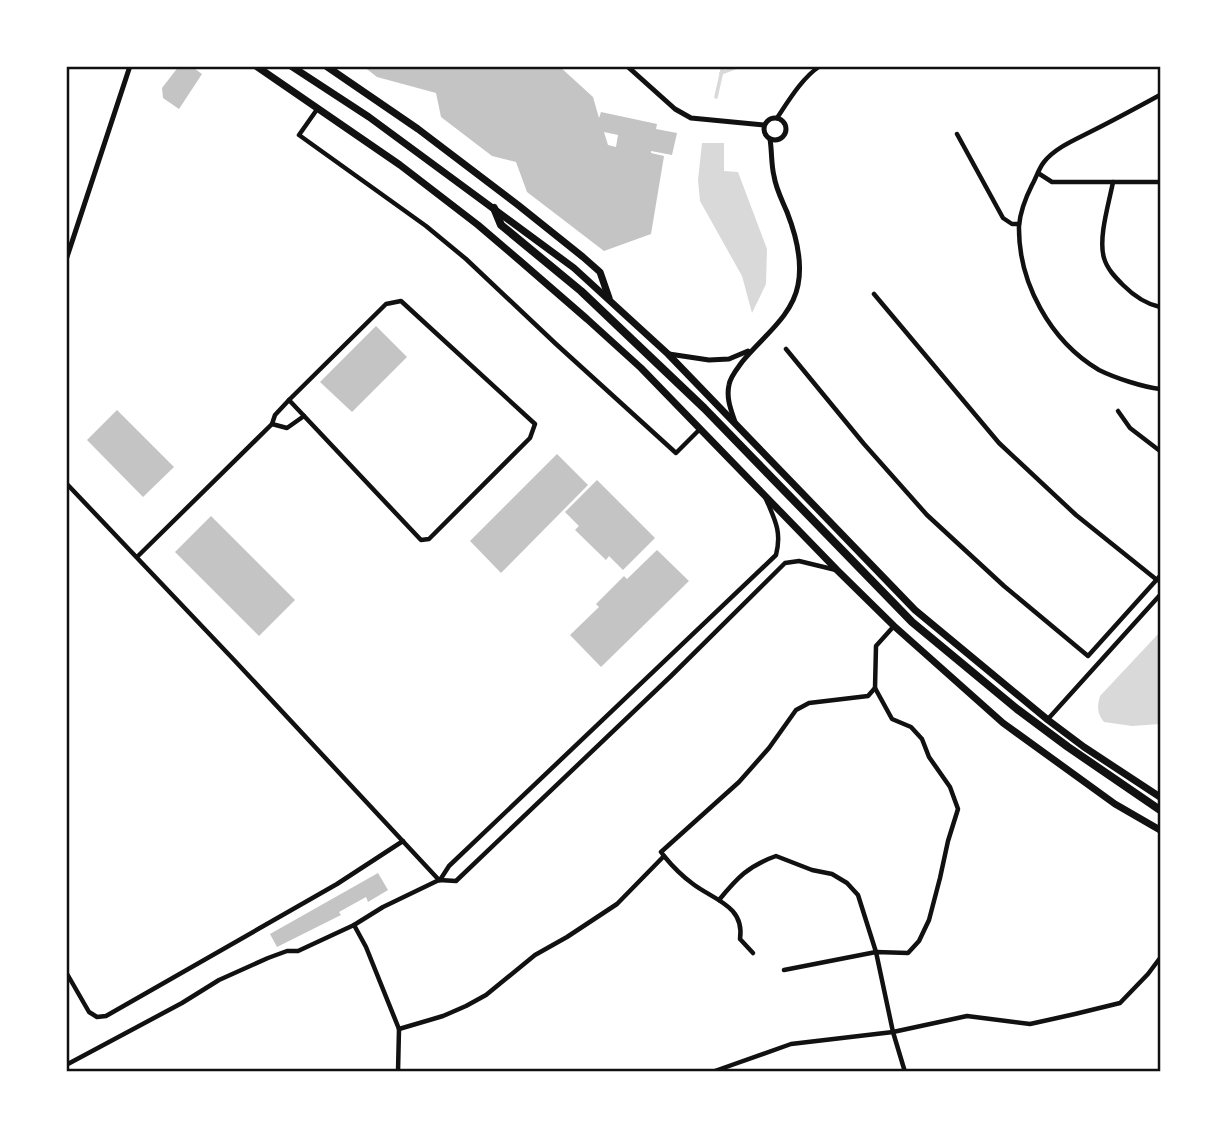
<svg xmlns="http://www.w3.org/2000/svg" width="1227" height="1138" font-family="Jost,sans-serif">
<style>
.water{fill:#d9d9d9}
.lines{fill:none;stroke-linecap:round;stroke-linejoin:round}
.stream{stroke:#d9d9d9;stroke-width:3.5}
.building{fill:#c4c4c4;fill-rule:evenodd}
.minor{stroke:#111;stroke-width:4.5}
.tertiary{stroke:#111;stroke-width:5}
.trunk{stroke:#111;stroke-width:7}
.motorway{stroke:#111;stroke-width:8}
.neatline{fill:none;stroke:#111;stroke-width:2.5}
</style>
<rect width="100%" height="100%" fill="#fff"/>
<!-- water -->
<g class="water">
<path d="M702 143H724V171L738 172 767 249 766 284 752 313 742 276 700 201 698 180Z"/>
<path d="M1160 632V724L1132 726 1104 722C1097 714 1097 706 1100 696Z"/>
</g>
<g class="lines">
<!-- stream -->
<g class="stream">
<path d="M721 73 739 66"/>
<path d="M716 97 723 66"/>
</g>
</g>
<!-- building -->
<g class="building">
<path d="M179 66H191L202 74 179 109 163 98 162 88Z"/>
<path d="M363 66H559L593 97 599 118 601 112 657 124 656 129 677 133 672 155 651 151V153L664 156 651 234 604 251 527 192 516 162 492 156 441 117 436 93 377 77ZM604 132 618 135 616 147 608 145Z"/>
<path d="M376 326 407 357 352 412 320 382Z"/>
<path d="M117 410 174 467 143 497 87 440Z"/>
<path d="M557 454 588 485 501 573 470 541Z"/>
<path d="M597 480 655 538 623 570 609 556 606 560 575 530 579 526 565 512Z"/>
<path d="M211 516 295 600 259 636 175 552Z"/>
<path d="M657 550 689 581 601 667 570 635 599 607 596 604 624 576 627 579Z"/>
<path d="M378 873 388 890 368 902 366 897 339 912 341 915 277 947 270 934Z"/>
</g>
<g class="lines">
<!-- minor -->
<g class="minor">
<path d="M1160 95C1138 107 1116 119 1094 130 1077 139 1056 147 1044 162 1039 168 1036 178 1032 185 1026 197 1020 213 1019 226 1018 282 1050 341 1099 370 1115 378 1143 387 1160 389"/>
<path d="M318 108 299 135 426 226 466 259 556 344 676 453 700 429"/>
<path d="M777 118C789 100 802 78 820 66"/>
<path d="M957 134 1003 218 1012 224H1019"/>
<path d="M1038 173 1052 182H1160"/>
<path d="M1113 182C1109 203 1098 238 1104 258 1107 269 1116 278 1123 285 1134 296 1146 304 1160 307"/>
<path d="M874 294 999 443 1076 515 1157 580"/>
<path d="M401 301 535 424 530 438 429 539 421 540 289 400 386 304Z"/>
<path d="M786 349 864 444 927 515 1004 586 1088 656 1160 576"/>
<path d="M1118 411 1130 428 1160 451"/>
<path d="M272 424 287 428 304 416"/>
<path d="M66 483 235 661 439 880"/>
<path d="M137 557 272 424 275 415 289 400"/>
<path d="M1048 719 1160 595"/>
<path d="M664 856C673 867 682 876 693 884 714 900 745 906 740 939L753 953"/>
<path d="M440 880 449 866 776 555C782 532 775 520 766 499"/>
<path d="M719 900C737 878 748 866 776 856L812 870 832 874 847 883 858 895 876 952 893 1032 905 1072"/>
<path d="M354 925 366 947 399 1029 398 1072"/>
<path d="M784 970 876 952 908 953 919 941 929 920 940 878 948 841 958 809 950 787 929 757 922 739 911 727 892 719 875 688"/>
<path d="M66 972 89 1012 97 1017 106 1016 337 884 403 841"/>
<path d="M399 1029 443 1016 466 1006 486 995 535 955 567 937 617 904 664 856 661 852 739 782 769 748 796 710 809 703 868 696 875 688 876 646 894 626"/>
<path d="M66 1065 182 1003 219 980 268 958 287 951H298L354 925 383 907 439 880 456 881 671 676 785 563 799 561 836 570"/>
<path d="M712 1072 791 1044 893 1032 967 1016 1030 1024 1075 1014 1120 1003 1148 974 1160 958"/>
</g>
<!-- tertiary -->
<g class="tertiary">
<path d="M627 66 675 109 691 118 764 125"/>
<circle cx="775" cy="129" r="11"/>
<path d="M66 260 130 66"/>
<path d="M669 354 709 360 729 359 748 351"/>
<path d="M735 422C731 410 726 398 729 385 730 377 737 369 742 362 761 338 792 317 798 285 803 260 796 235 787 212 782 200 776 189 774 176 771 164 772 151 770 139"/>
</g>
<!-- trunk -->
<g class="trunk">
<path d="M256 66 400 165 478 225 519 260 587 319 641 368 837 570 894 626 1003 723 1115 804 1160 830"/>
<path d="M291 66 369 117 574 268 668 354 915 610 1048 720 1084 747 1160 797"/>
<path d="M326 66 418 129 518 205 583 257 600 272 609 298"/>
</g>
<!-- motorway -->
<path class="motorway" d="M494 208 501 225 581 291 704 408 912 622 1017 709 1068 747 1160 810"/>
</g>
<!-- border -->
<rect width="1227" height="1138" fill="none" stroke="#ffffff" stroke-width="136"/>
<rect x="68" y="68" width="1091" height="1002" class="neatline"/>
</svg>
